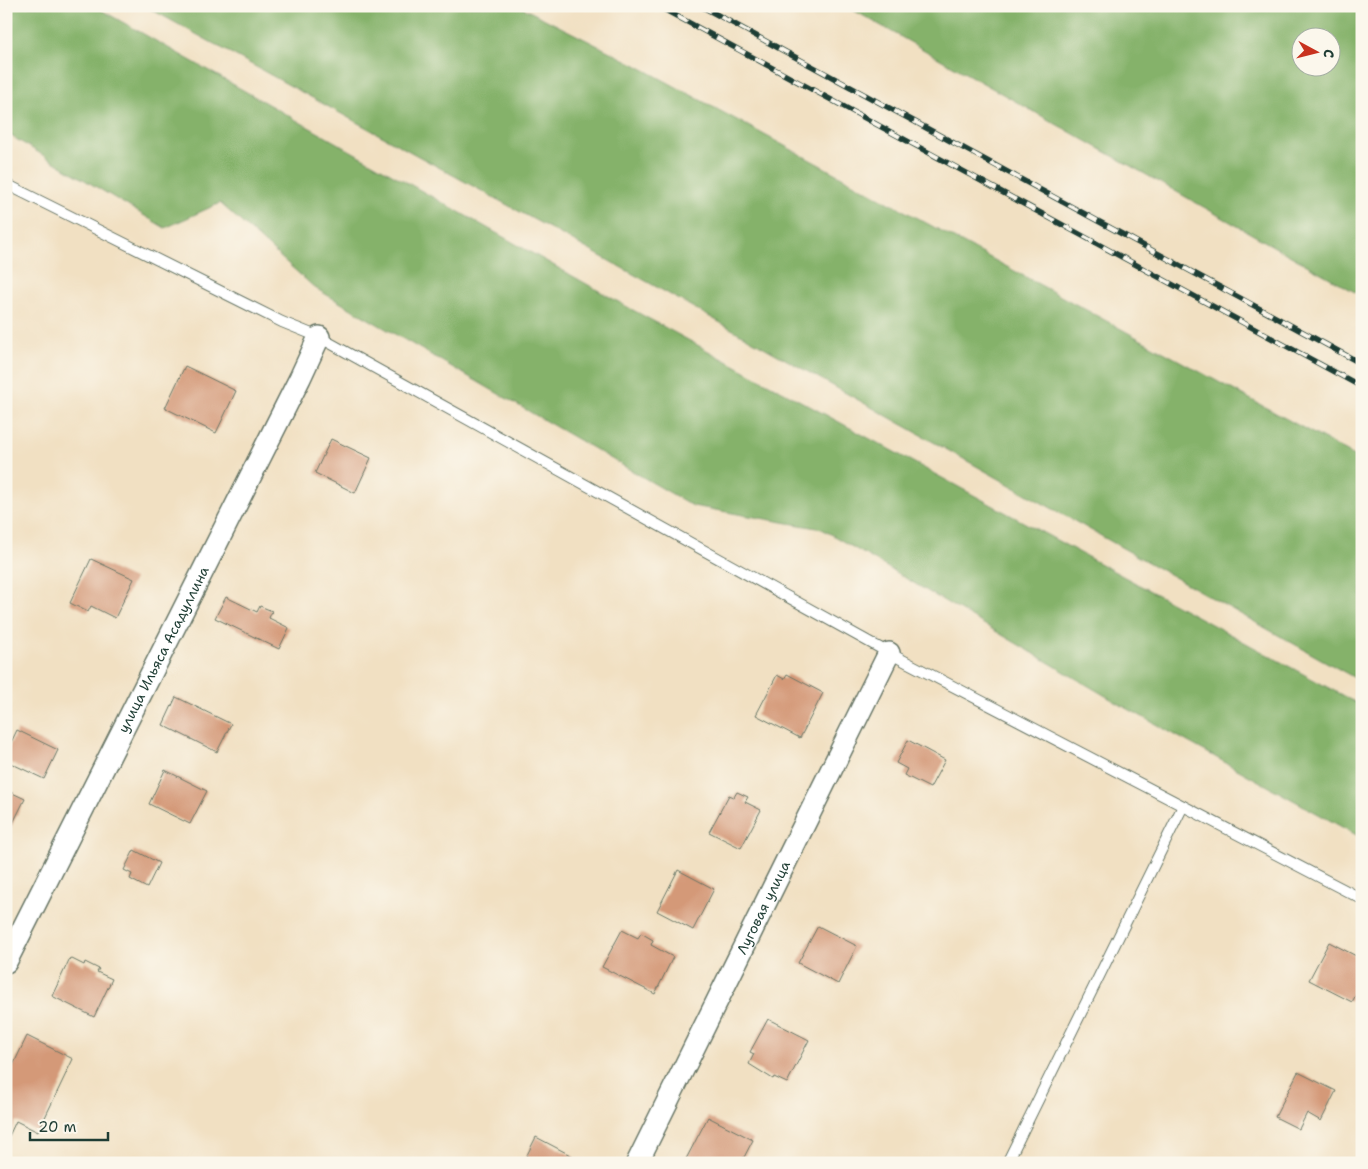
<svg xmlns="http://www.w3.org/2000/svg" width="1368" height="1169" font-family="'Shantell Sans',sans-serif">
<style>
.forest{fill:#85b26a;stroke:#52784f;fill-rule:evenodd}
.building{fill:#d49978}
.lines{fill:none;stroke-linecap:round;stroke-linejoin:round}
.lane-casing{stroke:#687666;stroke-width:12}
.street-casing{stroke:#687666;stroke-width:24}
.lane{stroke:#fff;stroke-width:10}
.street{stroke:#fff;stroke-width:21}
.rail-casing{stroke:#1f3d34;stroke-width:5.5}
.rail{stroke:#fbf7ec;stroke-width:4;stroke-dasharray:11;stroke-linecap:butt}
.labels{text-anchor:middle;stroke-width:5;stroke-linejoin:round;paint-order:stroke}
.street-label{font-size:14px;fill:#1f3d34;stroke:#fbf7ec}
</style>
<rect width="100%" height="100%" fill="#fbf7ec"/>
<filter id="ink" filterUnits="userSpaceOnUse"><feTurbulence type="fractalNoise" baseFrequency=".02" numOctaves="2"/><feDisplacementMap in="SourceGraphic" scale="10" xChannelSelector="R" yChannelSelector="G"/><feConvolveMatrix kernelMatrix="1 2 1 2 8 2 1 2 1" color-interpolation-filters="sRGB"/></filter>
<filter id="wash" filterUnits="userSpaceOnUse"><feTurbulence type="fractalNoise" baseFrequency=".0096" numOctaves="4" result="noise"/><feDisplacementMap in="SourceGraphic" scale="20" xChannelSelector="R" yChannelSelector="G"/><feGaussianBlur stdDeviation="1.12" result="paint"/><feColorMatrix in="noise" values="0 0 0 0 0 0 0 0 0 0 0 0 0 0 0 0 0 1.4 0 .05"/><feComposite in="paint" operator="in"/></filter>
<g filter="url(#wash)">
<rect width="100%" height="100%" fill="#f1e0c2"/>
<!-- forest -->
<g class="forest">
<path d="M6 6H94L631 309 1362 706V838L1121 705 822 529 693 506 315 288 220 203 165 228 6 133Z"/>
<path d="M145 6H519L634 64 1362 460V682L644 280Z"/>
<path d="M846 6H1362V296ZM1300 38H1330V68H1300Z"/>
</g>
<g id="blocks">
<!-- building -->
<g class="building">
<path d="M185 366 236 391 216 433 165 408Z"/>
<path d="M331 439 371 458 355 493 315 473Z"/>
<path d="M91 559 134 579 115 618 91 606 88 612 70 603Z"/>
<path d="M226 597 257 612 260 606 272 611 269 618 289 628 279 649 215 618Z"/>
<path d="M787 674 823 693 800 738 756 715 777 675 784 679Z"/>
<path d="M176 697 231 724 217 752 163 725Z"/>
<path d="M17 730 58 750 44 779 6 761V753Z"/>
<path d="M908 740 945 760 930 788 904 775 907 769 896 763Z"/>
<path d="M165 770 207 791 190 824 149 804Z"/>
<path d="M6 790 25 799 9 831 6 829Z"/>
<path d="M737 792 748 797 745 802 761 810 741 848 709 832 729 795 734 797Z"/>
<path d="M134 850 159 863 147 888 130 879 132 874 124 870Z"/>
<path d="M678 870 714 889 693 930 657 911Z"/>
<path d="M818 926 857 946 838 984 798 963Z"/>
<path d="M622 930 638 938 641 933 653 940 651 945 673 957 655 994 602 967Z"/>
<path d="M1329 942 1362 959V984L1352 1002 1309 980Z"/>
<path d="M70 958 84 965 85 962 99 969 97 972 112 979 94 1017 52 996Z"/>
<path d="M768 1019 809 1040 787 1083 774 1077 773 1079 749 1064 754 1054 750 1052Z"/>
<path d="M27 1036 73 1059 38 1132 16 1121 9 1136 6 1135V1080Z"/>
<path d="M1298 1072 1336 1091 1321 1121 1307 1113 1299 1129 1275 1117Z"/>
<path d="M708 1117 753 1140 741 1163H693L686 1159Z"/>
<path d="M536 1137 574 1157 572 1161 574 1163H523Z"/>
</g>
</g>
</g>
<g filter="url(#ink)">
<use href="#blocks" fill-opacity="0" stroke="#687666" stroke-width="1"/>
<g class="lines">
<!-- lane casing -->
<g class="lane-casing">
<g id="lane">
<path d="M6 184 282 322 319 337 889 653 1362 899"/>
<path d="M1007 1163 1183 806"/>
</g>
</g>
<!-- street casing -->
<g class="street-casing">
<g id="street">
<path id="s1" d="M6 962 300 378 319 337"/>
<path id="s2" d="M637 1163 889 653"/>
</g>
</g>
<!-- lane -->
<use href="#lane" class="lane"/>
<!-- street -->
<use href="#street" class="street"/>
<!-- rail casing -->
<g class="rail-casing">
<g id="rail">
<path d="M658 6 1362 387"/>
<path d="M701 6 1362 364"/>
</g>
</g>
<!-- rail -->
<use href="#rail" class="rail"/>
</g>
</g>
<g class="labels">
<!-- street labels -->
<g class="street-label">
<text dy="5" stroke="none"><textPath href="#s1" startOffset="350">улица Ильяса Асадуллина</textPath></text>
<text dy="5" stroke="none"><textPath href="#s2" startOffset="285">Луговая улица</textPath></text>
</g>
</g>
<!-- margin -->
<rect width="1368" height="1169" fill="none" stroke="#fbf7ec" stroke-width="25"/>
<!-- north arrow -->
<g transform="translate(1316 52) rotate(97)"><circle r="24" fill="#fbf7ec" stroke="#a3ada2"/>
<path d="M0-4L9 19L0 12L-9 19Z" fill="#c8321e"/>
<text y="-8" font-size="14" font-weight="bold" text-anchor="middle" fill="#1f3d34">С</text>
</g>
<!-- scale -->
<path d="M30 1132v8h78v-8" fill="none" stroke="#1f3d34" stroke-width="2.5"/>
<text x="38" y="1132" font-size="15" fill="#1f3d34" stroke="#fbf7ec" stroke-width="4" paint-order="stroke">20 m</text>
</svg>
